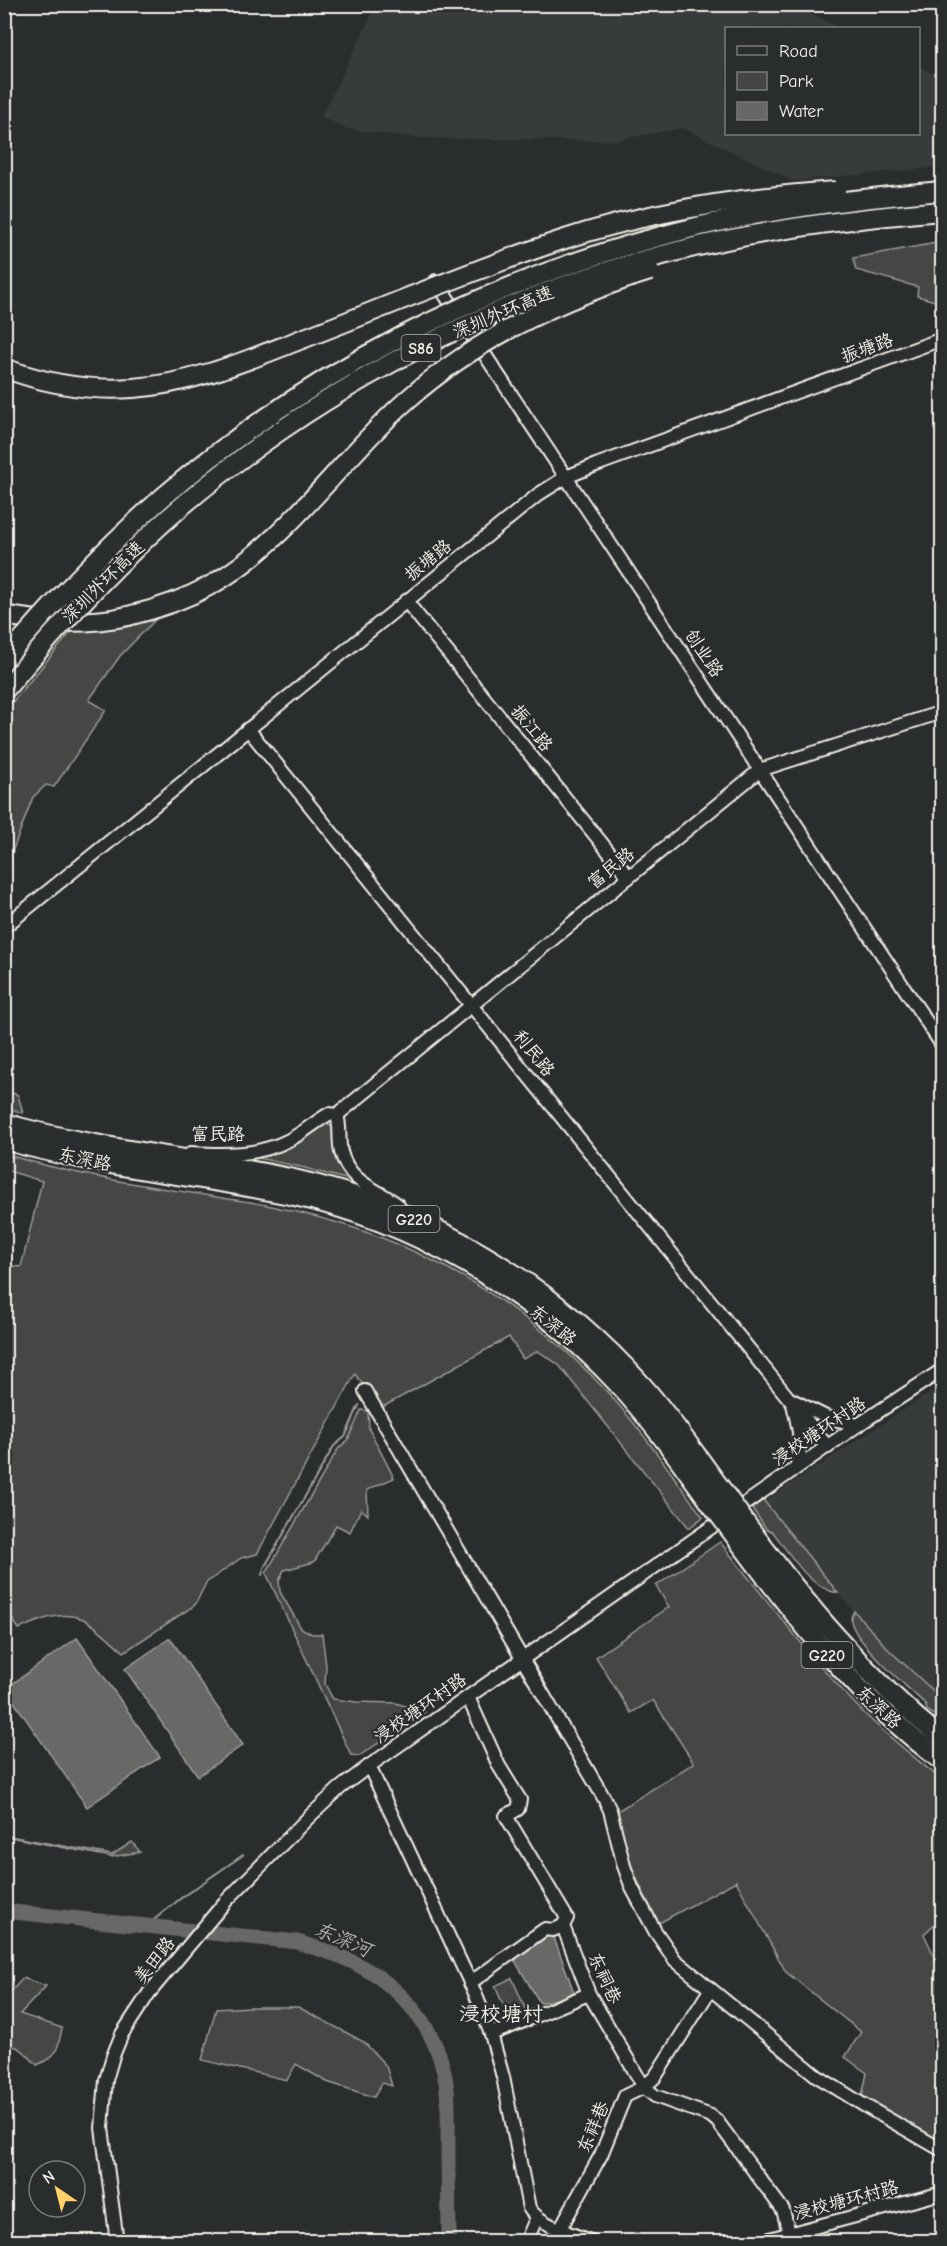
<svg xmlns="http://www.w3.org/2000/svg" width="947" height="2246" font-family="'Comic Neue','LXGW WenKai TC',sans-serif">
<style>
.built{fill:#373a3a}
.green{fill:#444645;stroke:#9c9c96;stroke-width:1.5}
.water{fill:#676866;stroke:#9f9f9a;stroke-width:1.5}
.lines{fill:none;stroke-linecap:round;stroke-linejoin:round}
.stream{stroke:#9f9f9a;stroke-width:2}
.river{stroke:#676866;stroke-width:15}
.minor-casing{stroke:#f4f1e8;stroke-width:16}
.highway-casing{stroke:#f4f1e8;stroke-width:22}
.minor{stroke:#2a2d2e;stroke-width:12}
.highway{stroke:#2a2d2e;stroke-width:18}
.highway-bridge-casing{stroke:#f4f1e8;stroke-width:22;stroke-linecap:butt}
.highway-bridge{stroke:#2a2d2e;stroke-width:18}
.labels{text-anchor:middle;stroke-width:4.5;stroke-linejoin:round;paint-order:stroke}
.shield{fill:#2a2d2e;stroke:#b7b6b0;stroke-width:1.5}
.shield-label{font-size:16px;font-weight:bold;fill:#f4f1e8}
.street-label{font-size:18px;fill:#f4f1e8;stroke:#2a2d2e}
.water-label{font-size:20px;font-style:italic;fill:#b5b3ae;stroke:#2a2d2e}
.quarter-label{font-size:21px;fill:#f4f1e8;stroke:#2a2d2e}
</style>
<rect width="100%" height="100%" fill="#2a2d2e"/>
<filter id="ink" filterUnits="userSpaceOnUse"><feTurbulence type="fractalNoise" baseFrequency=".0167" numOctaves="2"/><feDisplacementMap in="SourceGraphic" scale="12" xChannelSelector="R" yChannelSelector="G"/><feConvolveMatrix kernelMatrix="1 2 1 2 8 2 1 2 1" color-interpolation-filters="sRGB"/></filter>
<g filter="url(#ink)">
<!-- built -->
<g class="built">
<path d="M377 4 792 5 841 28H726V134H918L919 66 942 78V167L793 181 683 128 611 141 418 138 347 129 321 117Z"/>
<path d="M942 1385V1699L888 1649 838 1593 764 1501Z"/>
</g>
<!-- green -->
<g class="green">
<path d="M942 242V303L917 296 918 287 856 270 853 258Z"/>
<path d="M155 620 120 656 89 700 106 710 54 787 46 785 33 797 11 855 10 878 5 887V711L71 632Z"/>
<path d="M4 1090 18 1095 23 1113 5 1108Z"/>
<path d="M326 1122 333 1128V1146L336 1160 349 1180 301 1167 253 1157Z"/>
<path d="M5 1154C75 1176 149 1186 222 1198 241 1201 261 1203 280 1208 326 1218 375 1233 417 1253 487 1285 559 1338 610 1395 644 1433 673 1476 703 1517L689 1528 558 1364 538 1351 523 1359 509 1337 381 1408 355 1374 257 1554 241 1558 206 1583 195 1605 124 1652C114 1644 94 1623 83 1619 62 1610 39 1620 19 1629L4 1606V1265L21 1267 42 1181 5 1170Z"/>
<path d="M361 1410 368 1411 369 1429 394 1478 367 1490 368 1515 361 1509 350 1532 336 1525 314 1562 284 1570 279 1581 280 1592 301 1628 312 1634H322L326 1666 325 1684 333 1699 356 1702 396 1703 425 1712 359 1756 351 1755 266 1573 338 1449 348 1440Z"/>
<path d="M763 1500 764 1501 838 1593C808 1588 790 1553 772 1531L767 1530 752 1508Z"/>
<path d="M720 1542C765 1598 809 1656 859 1708 884 1734 914 1757 942 1780V1917L924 1934 942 1973V2143L862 2096 867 2073 845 2057 861 2032 786 1972 736 1881 659 1923C647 1901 611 1832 619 1810L694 1763 653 1700 631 1713 596 1657 669 1607 656 1586Z"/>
<path d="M854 1611 888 1649 942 1699V1721L927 1710 925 1704C908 1687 858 1645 852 1624 850 1619 851 1616 854 1611Z"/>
<path d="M4 1835 112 1855 132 1842 140 1852 111 1857 5 1836Z"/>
<path d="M23 1978 46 1986 20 2014 62 2028C58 2049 58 2056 37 2065 26 2054 21 2045 5 2045V1995H8Z"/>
<path d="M512 1978 526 2010 509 2018 495 1986Z"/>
<path d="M251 2007H298L364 2042 386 2066 392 2086 382 2083 374 2097 327 2082 296 2064 287 2080 202 2060 216 2009Z"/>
</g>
<!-- water -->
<g class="water">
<path d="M77 1638 160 1757 87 1807 5 1689Z"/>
<path d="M170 1638 243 1745 198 1776 125 1669Z"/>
<path d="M553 1935 575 1995 540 2003 515 1961 516 1958 546 1937Z"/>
</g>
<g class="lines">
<!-- stream -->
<g class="stream">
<path d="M262 1575 264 1568 334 1446 345 1437 359 1405"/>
<path d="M146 1926 185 1895 243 1855"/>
</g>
<!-- river -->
<path class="river" d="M4 1911 297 1942C319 1949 342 1955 362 1967 409 1993 441 2036 447 2090 449 2108 448 2127 448 2145 448 2177 449 2209 449 2242"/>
<!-- minor casing -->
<g class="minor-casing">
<g id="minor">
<path d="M436 281 942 1045"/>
<path d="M406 601 629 877"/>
<path d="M248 729 828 1447"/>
<path d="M4 927 539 494 566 477 596 465 942 339"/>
<path d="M337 1115 760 770 942 712"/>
<path d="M191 1153C225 1155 258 1156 289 1140 303 1133 315 1122 329 1114L337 1115C341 1127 338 1140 341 1152 350 1184 376 1188 398 1205"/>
<path d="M365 1391 604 1798 610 1810 624 1866 632 1888 655 1931 675 1960 817 2076 862 2104 942 2150"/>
<path d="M796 1468C804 1442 798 1426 792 1400L826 1417 858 1425"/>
<path d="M468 1697 499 1766 520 1800 518 1809 506 1816 567 1918 563 1926 589 1994 644 2087 655 2096 711 2116 717 2121 783 2210 789 2233"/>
<path d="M470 1983 545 1929 553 1930 563 1926"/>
<path d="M491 2034C524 2022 556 2007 589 1994"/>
<path d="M117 2242 102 2128 106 2080 113 2056 122 2034 149 1993 225 1902 310 1816 340 1788 369 1766"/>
<path d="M526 2242 537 2217"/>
<path d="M555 2242 560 2229 601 2155 625 2096 644 2087 655 2077 710 1990"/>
<path d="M593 2242C575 2235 539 2225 529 2208L503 2077 491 2034 475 1993 369 1766 858 1425 942 1370"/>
<path d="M758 2242 942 2193"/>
</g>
</g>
<!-- highway casing -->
<g class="highway-casing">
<g id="highway">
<path d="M4 615C46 623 87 625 128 616"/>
<path d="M4 1123C99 1150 198 1158 294 1179 428 1209 551 1283 643 1386 673 1420 698 1458 725 1494"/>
<path d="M4 1140C98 1167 195 1175 290 1195 414 1221 530 1290 616 1382 651 1420 681 1462 711 1504"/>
<path d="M745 1522C804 1602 865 1676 942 1739"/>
<path d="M731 1531C793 1615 857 1698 942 1761"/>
</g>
</g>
<!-- minor -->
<use href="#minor" class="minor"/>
<!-- highway -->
<use href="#highway" class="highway"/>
<!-- highway-bridge casing -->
<g class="highway-bridge-casing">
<g id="highway-bridge">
<path d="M4 368C46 384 89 391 133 388 192 384 248 360 302 339 389 306 476 268 565 239 653 210 743 197 836 191"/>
<path d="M128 616C158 609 186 599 213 584 290 539 341 458 407 400 477 338 562 298 650 271"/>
<path d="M4 660C53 603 106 547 163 497 308 372 485 282 669 234 759 210 851 199 942 191"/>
<path d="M4 691C59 625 117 562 182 506 324 385 498 296 678 251 765 229 854 218 942 211"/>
<path d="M725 1494 745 1522"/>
<path d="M711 1504 731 1531"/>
</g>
</g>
<!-- highway-bridge -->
<use href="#highway-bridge" class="highway-bridge"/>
</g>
</g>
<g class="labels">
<!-- shield labels -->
<g class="shield">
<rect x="401.5" y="335" width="39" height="26" rx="4.5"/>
<rect x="388.5" y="1206" width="51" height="26" rx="4.5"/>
<rect x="801.5" y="1642" width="51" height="26" rx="4.5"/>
</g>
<g class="shield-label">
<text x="421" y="354">S86</text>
<text x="414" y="1225">G220</text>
<text x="827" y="1661">G220</text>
</g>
<!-- street labels -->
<g class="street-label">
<text transform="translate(503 312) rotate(-23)" y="6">深圳外环高速</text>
<text transform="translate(867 348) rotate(-20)" y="6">振塘路</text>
<text transform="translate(428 560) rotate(-39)" y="6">振塘路</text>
<text transform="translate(103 582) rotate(-45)" y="6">深圳外环高速</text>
<text transform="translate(704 653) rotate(56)" y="6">创业路</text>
<text transform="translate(532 728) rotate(51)" y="6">振江路</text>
<text transform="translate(611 868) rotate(-39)" y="6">富民路</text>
<text transform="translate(534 1053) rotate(51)" y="6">利民路</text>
<text x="218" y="1140">富民路</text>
<text transform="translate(85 1159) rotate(12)" y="6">东深路</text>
<text transform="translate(553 1325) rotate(39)" y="6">东深路</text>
<text transform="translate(819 1431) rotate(-34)" y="6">浸校塘环村路</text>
<text transform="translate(879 1707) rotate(43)" y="6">东深路</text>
<text transform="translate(420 1708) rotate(-35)" y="6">浸校塘环村路</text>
<text transform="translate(154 1960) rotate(-51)" y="6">美田路</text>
<text transform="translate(605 1978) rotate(65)" y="6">东祠巷</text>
<text transform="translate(593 2127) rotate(-67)" y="6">东祥巷</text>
<text transform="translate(846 2200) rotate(-15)" y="6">浸校塘环村路</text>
</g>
<!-- water labels -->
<g class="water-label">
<text transform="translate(343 1939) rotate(23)" y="7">东深河</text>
</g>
<!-- quarter labels -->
<g class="quarter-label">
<text x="501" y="2021">浸校塘村</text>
</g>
</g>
<!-- margin -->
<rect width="947" height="2246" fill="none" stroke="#2a2d2e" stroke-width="24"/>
<rect x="12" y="12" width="923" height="2222" fill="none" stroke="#f4f1e8" stroke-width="2" filter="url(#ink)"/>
<!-- legend -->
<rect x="725" y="27" width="195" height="108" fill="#2a2d2e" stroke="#7b7b78" stroke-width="1.5"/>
<rect x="737" y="46" width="30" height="9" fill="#2a2d2e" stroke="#7b7b78" stroke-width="1.5"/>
<text x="779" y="57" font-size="18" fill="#f4f1e8">Road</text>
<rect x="737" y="72" width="30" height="18" fill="#444645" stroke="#7b7b78" stroke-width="1.5"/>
<text x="779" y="87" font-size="18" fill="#f4f1e8">Park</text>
<rect x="737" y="102" width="30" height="18" fill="#676866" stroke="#7b7b78" stroke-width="1.5"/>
<text x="779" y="117" font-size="18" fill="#f4f1e8">Water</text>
<!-- north arrow -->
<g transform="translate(57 2189) rotate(325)"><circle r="28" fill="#2a2d2e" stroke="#7b7b78" stroke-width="1.5"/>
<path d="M0-4.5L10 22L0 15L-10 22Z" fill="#ffd166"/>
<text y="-9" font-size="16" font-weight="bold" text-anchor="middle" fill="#f4f1e8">N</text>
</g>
</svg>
